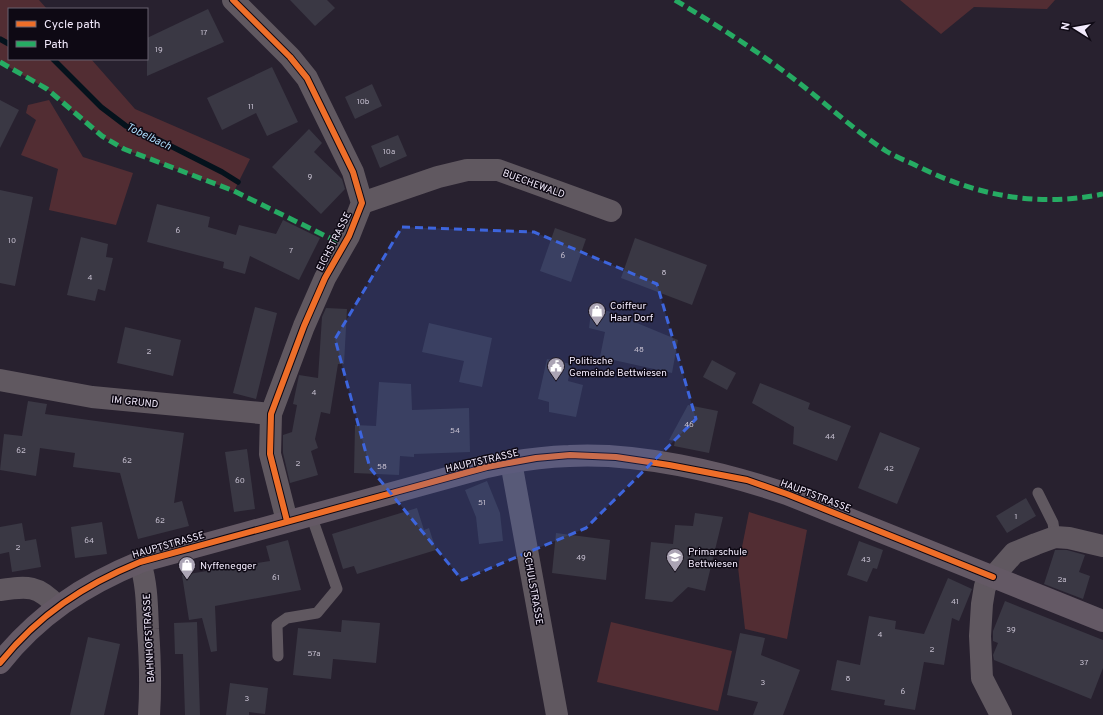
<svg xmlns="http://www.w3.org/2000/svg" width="1103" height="715" font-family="Overpass,sans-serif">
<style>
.green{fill:#522d33}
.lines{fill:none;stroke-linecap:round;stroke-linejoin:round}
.stream{stroke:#05121c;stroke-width:5.5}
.building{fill:#3a3844}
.lane{stroke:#605860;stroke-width:11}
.street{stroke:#605860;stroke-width:22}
.primary{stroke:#645965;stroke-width:22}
.quiet{stroke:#26ab63;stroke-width:5;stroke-dasharray:10 5;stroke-linecap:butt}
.cycleway-casing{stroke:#0e0914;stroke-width:8}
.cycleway{stroke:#ee6e29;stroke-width:6}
.marked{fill:#3d65dd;fill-opacity:0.2;stroke:#3d65dd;stroke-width:3;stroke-dasharray:8 5;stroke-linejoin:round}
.labels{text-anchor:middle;stroke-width:3;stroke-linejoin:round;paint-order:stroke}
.number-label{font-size:8px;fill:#c4bece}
.street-label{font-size:10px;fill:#f2eafc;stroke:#0e0914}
.poi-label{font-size:10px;fill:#f2eafc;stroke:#0e0914;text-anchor:start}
.water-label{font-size:11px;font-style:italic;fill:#aeddfc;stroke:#0e0914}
</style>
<rect width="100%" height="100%" fill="#28212f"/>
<!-- green -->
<g class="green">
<path d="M0 0H39L47 9H9V59H91L135 109 250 159 234 191 124 149 102 136 47 89 0 62Z"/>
<path d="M900 0H1055L1047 9 974 7 941 34Z"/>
<path d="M49 100 83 157 133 173 116 225 49 210 58 169 21 155 36 120 26 113 28 105Z"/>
<path d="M749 512 807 530 787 639 745 629 738 567Z"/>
<path d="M611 622 732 651 718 711 597 682Z"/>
</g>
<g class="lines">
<!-- stream -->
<g class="stream">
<path d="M0 39 9 44"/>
<path d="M53 59 101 107 126 126 151 136 222 172 238 182"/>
</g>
</g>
<!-- building -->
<g class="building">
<path d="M290 0H327L335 8 315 26Z"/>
<path d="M208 9 224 42 147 76V38Z"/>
<path d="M272 67 298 122 267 136 256 113 222 130 207 98Z"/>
<path d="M372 84 382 106 355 119 345 97Z"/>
<path d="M0 100 19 110 0 148Z"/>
<path d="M309 129 322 143 314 152 342 179 345 189 321 214 272 167Z"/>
<path d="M398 135 407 156 380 168 371 146Z"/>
<path d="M0 190 33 197 15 286 0 283Z"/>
<path d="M157 204 210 217 208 227 236 235 239 225 276 234 283 220 320 238 299 280 250 256 245 274 223 268 224 262 147 242Z"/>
<path d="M555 228 586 239 571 282 540 271Z"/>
<path d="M81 237 108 244 106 257 113 258 105 291 98 289 95 301 67 295Z"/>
<path d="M635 238 707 265 692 305 621 278Z"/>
<path d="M255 307 277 313 256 399 233 393Z"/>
<path d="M326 308 347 309 344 364H338L330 414 321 412 315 439 318 448 311 451 318 475 290 483 283 453V435L292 432 297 405 293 404 299 375 318 378 322 317Z"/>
<path d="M608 311 678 340 672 373 600 357 605 332 589 328 591 312Z"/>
<path d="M429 323 492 338 482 387 459 382 464 361 422 352Z"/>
<path d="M125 327 181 340 173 376 117 363Z"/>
<path d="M547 359 571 364 568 381 583 385 576 417 549 412V402L538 399Z"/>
<path d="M712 360 736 373 727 390 703 377Z"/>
<path d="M379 382 411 384 412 410 469 408 470 452 414 454V457L400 456 399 475 354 473 355 425 376 426Z"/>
<path d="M760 383 810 403 808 409 851 426 837 461 793 444 794 427 752 403Z"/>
<path d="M28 401 47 404 45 414 184 433 174 503 182 501 189 526 138 539 120 473 73 467 75 453 40 448 36 476 0 470 4 434 22 436Z"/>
<path d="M688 405 718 411 709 453 674 446 675 441 669 440Z"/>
<path d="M880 432 920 448 897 504 858 488Z"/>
<path d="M247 449 255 509 234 512 225 452Z"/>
<path d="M487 481 500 513 503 541 479 544 476 517 465 490Z"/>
<path d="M1026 498 1036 516 1007 533 996 516Z"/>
<path d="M417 508 424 530 429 528 436 550 357 574 354 566 343 569 332 534Z"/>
<path d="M695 513 723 517 705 591 688 587 672 602 645 599 651 542 673 544 675 525 693 526Z"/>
<path d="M102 522 107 554 75 558 71 527Z"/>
<path d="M22 523 25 541 36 539 41 567 12 572 9 552 0 554V527Z"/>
<path d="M556 533 610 540 606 580 552 573Z"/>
<path d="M288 540 301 590 215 606 217 651 211 652 202 618 189 620 182 575 270 561 266 546Z"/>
<path d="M859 541 883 550 877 569 873 568 867 582 847 575Z"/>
<path d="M1055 550H1067L1085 555 1079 572 1090 576 1083 599 1044 584Z"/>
<path d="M948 578 972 589 959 621 952 618 944 665 924 662 915 710 884 705 885 700 831 690 837 660 860 665 869 616 896 621 895 629 924 634Z"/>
<path d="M1005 601 1103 640V668L1091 699 994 660 993 655 998 643 993 641V631Z"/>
<path d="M342 620 380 623 376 663 333 659 331 679 293 675 298 628 341 632Z"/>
<path d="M197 622 200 715H185L183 654H175L174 623Z"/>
<path d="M740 633 765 638 761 655 800 670 783 715H753L758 702 727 695Z"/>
<path d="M88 637 120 644 104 715H70Z"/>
<path d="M230 683 268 688 265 714 249 712V715H226Z"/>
</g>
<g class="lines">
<!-- lane -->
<g class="lane">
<path d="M1038 493 1053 523 1055 537"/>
<path d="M278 656 277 625 287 618 317 613 337 589 311 515"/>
</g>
<!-- street -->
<g class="street">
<path d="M233 0 290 57 307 78 353 172 362 203 349 236 325 278 304 326 271 414 270 454 287 521"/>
<path d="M362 203 438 177 467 170H498L611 211"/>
<path d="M0 380 92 397 271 414"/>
<path d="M511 462 557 715"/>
<path d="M140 562C147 584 147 606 148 629 150 657 151 686 149 715"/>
<path d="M0 590C28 586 38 585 57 606"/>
<path d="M1001 715 982 678 980 636 982 604 985 586 1014 553 1036 544 1055 537 1069 538 1103 546"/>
</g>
<!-- primary -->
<path class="primary" d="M0 663C38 615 84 585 140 562L487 467C514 461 541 457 569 456 638 452 722 472 787 494L1103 621"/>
<!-- quiet -->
<g class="quiet">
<path d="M675 0C713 23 750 46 786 73 819 97 852 129 886 151 894 156 904 160 913 164 974 195 1036 208 1103 194"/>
<path d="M0 62 47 89 102 136 124 149 234 191 344 245"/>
</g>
<!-- cycleway casing -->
<g class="cycleway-casing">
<g id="cycleway">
<path d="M233 0 290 57 307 78 353 172 362 203 349 236 325 278 304 326 271 414 270 454 287 521"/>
<path d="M0 663C38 615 84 585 140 562L487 467 536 458 570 455 616 457 669 465 747 480 787 494 993 577"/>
</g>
</g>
<!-- cycleway -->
<use href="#cycleway" class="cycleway"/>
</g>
<!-- marked area -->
<path class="marked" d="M402 227 534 232 657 284 696 419 586 528 462 580 370 468 335 339Z"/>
<!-- icons -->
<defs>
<g id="shop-pin" transform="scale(0.9)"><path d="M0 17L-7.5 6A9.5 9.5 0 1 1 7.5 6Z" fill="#aba4b4" stroke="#0e0914"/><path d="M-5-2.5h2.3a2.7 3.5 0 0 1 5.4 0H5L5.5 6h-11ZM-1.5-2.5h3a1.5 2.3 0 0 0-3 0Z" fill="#fff"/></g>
<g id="civic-pin" transform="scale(0.9)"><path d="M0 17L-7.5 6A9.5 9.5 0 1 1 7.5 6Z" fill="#aba4b4" stroke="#0e0914"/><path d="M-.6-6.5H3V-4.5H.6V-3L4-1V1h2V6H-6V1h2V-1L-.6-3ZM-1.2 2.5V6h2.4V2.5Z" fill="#fff"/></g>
<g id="school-pin" transform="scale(0.9)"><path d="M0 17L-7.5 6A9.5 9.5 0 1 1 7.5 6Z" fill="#aba4b4" stroke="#0e0914"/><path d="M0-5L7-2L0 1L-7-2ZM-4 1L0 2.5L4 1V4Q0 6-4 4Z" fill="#fff"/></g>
</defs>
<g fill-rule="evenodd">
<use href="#shop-pin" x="597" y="311"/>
<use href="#civic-pin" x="556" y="366"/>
<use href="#school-pin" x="675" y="557"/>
<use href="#shop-pin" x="187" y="565"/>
</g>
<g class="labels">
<!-- number labels -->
<g class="number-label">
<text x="204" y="35">17</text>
<text x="159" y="52">19</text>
<text x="363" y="104">10b</text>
<text x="251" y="109">11</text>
<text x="389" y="154">10a</text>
<text x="310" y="179">9</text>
<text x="178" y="233">6</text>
<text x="12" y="243">10</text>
<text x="291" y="253">7</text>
<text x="563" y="258">6</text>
<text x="664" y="275">8</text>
<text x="90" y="280">4</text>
<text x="639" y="352">48</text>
<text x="149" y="354">2</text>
<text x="314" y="395">4</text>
<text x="689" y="427">46</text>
<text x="455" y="433">54</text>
<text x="830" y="439">44</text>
<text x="21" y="453">62</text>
<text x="127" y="463">62</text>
<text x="298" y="466">2</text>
<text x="382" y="469">58</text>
<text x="889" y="471">42</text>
<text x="240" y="483">60</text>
<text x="482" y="505">51</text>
<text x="1016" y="519">1</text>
<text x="160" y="523">62</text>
<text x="89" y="543">64</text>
<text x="18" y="550">2</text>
<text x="581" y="560">49</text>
<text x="866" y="562">43</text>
<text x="276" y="580">61</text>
<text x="1062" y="582">2a</text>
<text x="955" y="604">41</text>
<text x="1011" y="632">39</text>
<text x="880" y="637">4</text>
<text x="932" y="652">2</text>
<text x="314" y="656">57a</text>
<text x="1084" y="665">37</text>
<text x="848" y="681">8</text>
<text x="763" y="685">3</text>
<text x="903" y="694">6</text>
<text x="247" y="701">3</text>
</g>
<!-- street labels -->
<g class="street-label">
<text transform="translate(534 183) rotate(20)" y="4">BUECHEWALD</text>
<text transform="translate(333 241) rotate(-63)" y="4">EICHSTRASSE</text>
<text transform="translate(135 401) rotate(6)" y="4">IM GRUND</text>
<text transform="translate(482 460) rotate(-13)" y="4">HAUPTSTRASSE</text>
<text transform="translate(816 495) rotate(21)" y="4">HAUPTSTRASSE</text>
<text transform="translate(168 544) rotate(-16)" y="4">HAUPTSTRASSE</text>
<text transform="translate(534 588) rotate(80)" y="4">SCHULSTRASSE</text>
<text transform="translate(148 638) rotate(-93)" y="4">BAHNHOFSTRASSE</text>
</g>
<!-- poi labels -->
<g class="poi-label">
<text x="610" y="309">Coiffeur<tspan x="610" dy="12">Haar Dorf</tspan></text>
<text x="569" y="364">Politische<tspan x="569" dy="12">Gemeinde Bettwiesen</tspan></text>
<text x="688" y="555">Primarschule<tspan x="688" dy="12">Bettwiesen</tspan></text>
<text x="200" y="569">Nyffenegger</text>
</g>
<!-- water labels -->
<g class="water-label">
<text transform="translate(149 136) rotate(26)" y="4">Tobelbach</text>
</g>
</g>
<!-- legend -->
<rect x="8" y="8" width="140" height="52" fill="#0e0914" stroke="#696371"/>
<rect x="16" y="21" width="20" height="6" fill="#ee6e29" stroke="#696371"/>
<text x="44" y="28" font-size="12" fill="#f2eafc">Cycle path</text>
<rect x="16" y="41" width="20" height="6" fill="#26ab63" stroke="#696371"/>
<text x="44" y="48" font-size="12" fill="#f2eafc">Path</text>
<!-- north arrow -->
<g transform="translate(1075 28) rotate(281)" stroke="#0e0914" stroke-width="3" paint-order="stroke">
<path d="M0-3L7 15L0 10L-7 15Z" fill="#f2eafc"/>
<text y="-6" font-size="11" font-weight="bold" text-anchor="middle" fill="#f2eafc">N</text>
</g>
</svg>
